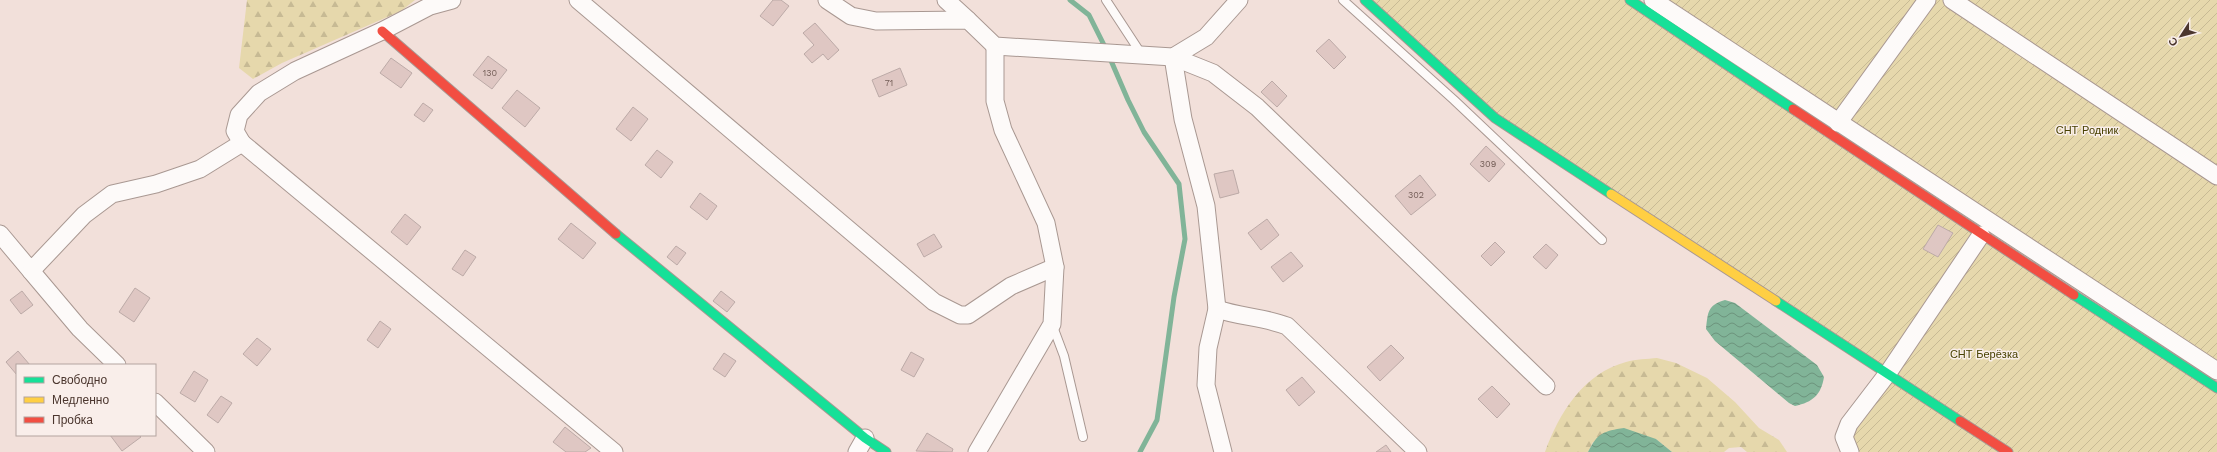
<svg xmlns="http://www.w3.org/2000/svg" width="2217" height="452" font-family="'Work Sans',sans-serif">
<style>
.forest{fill:url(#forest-firs)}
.garden{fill:url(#garden-furrows)}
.water{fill:url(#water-waves)}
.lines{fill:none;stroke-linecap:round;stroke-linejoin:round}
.stream{stroke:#81b498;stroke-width:5}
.building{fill:#dfc7c3;stroke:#bcaaa7}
.lane-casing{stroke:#a99892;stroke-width:10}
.street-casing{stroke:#a99892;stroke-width:19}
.fast-casing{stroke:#a99892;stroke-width:11}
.slow-casing{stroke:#a99892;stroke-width:11}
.jam-casing{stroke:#a99892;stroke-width:11}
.lane{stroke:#fdfaf9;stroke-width:8}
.street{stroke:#fdfaf9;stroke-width:17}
.fast{stroke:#16e098;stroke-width:9}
.slow{stroke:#ffcf43;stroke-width:9}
.jam{stroke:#f24e42;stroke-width:9}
.labels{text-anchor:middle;stroke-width:3;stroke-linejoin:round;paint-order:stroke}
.number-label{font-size:9px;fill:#725c56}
.park-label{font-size:11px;fill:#484101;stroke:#f9eeea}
</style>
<defs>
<pattern id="forest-firs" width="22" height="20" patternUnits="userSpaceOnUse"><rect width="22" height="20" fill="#e6d8ac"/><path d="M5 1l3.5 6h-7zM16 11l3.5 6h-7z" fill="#c7ba94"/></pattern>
<pattern id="garden-furrows" width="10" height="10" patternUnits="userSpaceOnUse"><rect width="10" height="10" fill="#e6d8ac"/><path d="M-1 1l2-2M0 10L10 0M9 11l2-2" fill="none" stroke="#c7ba94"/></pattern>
<pattern id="water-waves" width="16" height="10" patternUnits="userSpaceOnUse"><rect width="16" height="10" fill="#81b498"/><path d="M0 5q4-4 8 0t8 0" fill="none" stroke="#6c937c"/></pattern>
</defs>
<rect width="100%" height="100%" fill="#f2e0da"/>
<!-- forest -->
<g class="forest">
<path d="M247 0H415L401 11 282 63 253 79 239 68Z"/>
<path d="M1657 358 1676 363 1707 378 1735 402 1759 428 1779 440 1787 452H1747L1741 447 1729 448 1724 452H1672L1656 439 1593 442 1588 452H1545C1559 413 1584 373 1626 362 1636 359 1647 359 1657 358Z"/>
</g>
<!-- garden -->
<g class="garden">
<path d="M1365 0H1630L2217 388V452H1850L1844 437 1888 373 1495 118Z"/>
<path d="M1653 0H2217V371Z"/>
</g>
<!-- water -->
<g class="water">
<path d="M1725 300 1735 303 1817 365 1824 377C1821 395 1813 402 1795 406L1789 403 1715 341 1706 329C1708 313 1707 305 1725 300Z"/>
<path d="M1624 428 1656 439 1672 452H1588C1597 433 1604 431 1624 428Z"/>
</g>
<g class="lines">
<!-- stream -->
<g class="stream">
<path d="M1070 0 1089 15 1106 49"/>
<path d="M1109 56 1128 100 1144 132 1179 184 1185 239 1174 297 1157 420 1140 452"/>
</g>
</g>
<!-- building -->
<g class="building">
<path d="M773 0H781L789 6 773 26 760 16Z"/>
<path d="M815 23 839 50 828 60 823 54 812 63 804 54 814 45 803 33Z"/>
<path d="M1329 39 1346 57 1334 69 1316 51Z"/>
<path d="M488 56 507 70 492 89 473 75Z"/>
<path d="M391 58 412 73 401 88 380 73Z"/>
<path d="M900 68 907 85 879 97 872 80Z"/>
<path d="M1272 81 1287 96 1277 107 1261 92Z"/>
<path d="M517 90 540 108 525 127 502 108Z"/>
<path d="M423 103 433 110 424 122 414 115Z"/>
<path d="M633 107 648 119 631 141 616 129Z"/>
<path d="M1486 146 1505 164 1489 182 1470 164Z"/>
<path d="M657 150 673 162 661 178 645 165Z"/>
<path d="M1233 170 1239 193 1220 198 1214 174Z"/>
<path d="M1420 175 1436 195 1411 215 1395 196Z"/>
<path d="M700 193 717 206 707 220 690 207Z"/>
<path d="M405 214 421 227 407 245 391 232Z"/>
<path d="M1267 219 1279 235 1261 250 1248 233Z"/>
<path d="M571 223 596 243 583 259 558 239Z"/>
<path d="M1938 225 1953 233 1938 257 1923 249Z"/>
<path d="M934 234 942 247 924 257 917 244Z"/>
<path d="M1495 242 1505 252 1491 266 1481 256Z"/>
<path d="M1546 244 1558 255 1546 269 1533 257Z"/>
<path d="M676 246 686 253 677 265 667 257Z"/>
<path d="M465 250 476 257 463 276 452 269Z"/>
<path d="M1291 252 1303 266 1283 282 1271 267Z"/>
<path d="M135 288 150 298 134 322 119 312Z"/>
<path d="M22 291 33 305 21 314 10 300Z"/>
<path d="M721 291 735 302 727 312 713 301Z"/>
<path d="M380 321 391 329 378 348 367 340Z"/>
<path d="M257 338 271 349 257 366 243 354Z"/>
<path d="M1391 345 1404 358 1380 381 1367 367Z"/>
<path d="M18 351 30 365H17V375L6 362Z"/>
<path d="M911 352 924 359 914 377 901 370Z"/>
<path d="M724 353 736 361 725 377 713 369Z"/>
<path d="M194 371 208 380 195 402 180 393Z"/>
<path d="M1302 377 1315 392 1299 406 1286 390Z"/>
<path d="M1492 386 1510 404 1497 418 1478 399Z"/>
<path d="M221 396 232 403 218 423 207 415Z"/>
<path d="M565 427 591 448 585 452H566L553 442Z"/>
<path d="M927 433 953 449 952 452 916 451Z"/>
<path d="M110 435H139L141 437 122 451Z"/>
<path d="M1386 445 1391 452H1376Z"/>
</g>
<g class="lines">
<!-- lane casing -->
<g class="lane-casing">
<g id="lane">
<path d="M1106 0 1142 55"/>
<path d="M1343 0 1454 100 1602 240"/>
<path d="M1052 324 1064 356 1083 437"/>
</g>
</g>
<!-- street casing -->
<g class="street-casing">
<g id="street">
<path d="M578 0 934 302 960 315H968L1011 286 1055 267"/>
<path d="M827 0 851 16 876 21 968 20 995 46 1173 57 1206 37 1239 0"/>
<path d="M946 0 968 20"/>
<path d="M1653 0 2217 371"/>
<path d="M1952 0 2217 176"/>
<path d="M1173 57 1213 73 1257 107 1546 386"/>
<path d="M1173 57 1183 119 1206 206 1217 309 1208 348 1206 385 1223 452"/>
<path d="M1838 123 1927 0"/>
<path d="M242 143 614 452"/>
<path d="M0 234 31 271 84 215 112 194 156 184 200 169 242 143 235 131 239 115 259 93 295 71 382 31 430 6 452 0"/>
<path d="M31 271 80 329 117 365"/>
<path d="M1217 309C1240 317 1264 317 1287 326L1418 452"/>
<path d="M155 402 206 452"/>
<path d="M857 452 865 438"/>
<path d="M977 452 1052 324 1055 267 1046 223 1003 130 995 101V46"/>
<path d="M1850 452 1844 437 1849 424 1888 373 1981 235"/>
</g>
</g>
<!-- fast casing -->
<g class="fast-casing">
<g id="fast">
<path d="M1365 0 1495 118 1611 194"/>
<path d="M1630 0 1793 109"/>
<path d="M616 234 865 438 886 452"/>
<path d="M2074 295 2217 388"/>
<path d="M1776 301 1960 421"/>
</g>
</g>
<!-- slow casing -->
<g class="slow-casing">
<path id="slow" d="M1611 194 1776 301"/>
</g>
<!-- jam casing -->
<g class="jam-casing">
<g id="jam">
<path d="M382 31 616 234"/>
<path d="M1793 109 2074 295"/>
<path d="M1960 421 2008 452"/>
</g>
</g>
<!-- lane -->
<use href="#lane" class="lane"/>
<!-- street -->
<use href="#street" class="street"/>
<!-- fast -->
<use href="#fast" class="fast"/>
<!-- slow -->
<use href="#slow" class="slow"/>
<!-- jam -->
<use href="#jam" class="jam"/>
</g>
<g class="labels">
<!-- number labels -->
<g class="number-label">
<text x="490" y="76">130</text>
<text x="889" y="86">71</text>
<text x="1488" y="167">309</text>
<text x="1416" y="198">302</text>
</g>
<!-- park labels -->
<g class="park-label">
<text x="2087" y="134">СНТ Родник</text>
<text x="1984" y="358">СНТ Берёзка</text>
</g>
</g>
<!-- legend -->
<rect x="16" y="364" width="140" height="72" fill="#f9eeea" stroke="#b3a49f"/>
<rect x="24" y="377" width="20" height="6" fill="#16e098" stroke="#b3a49f"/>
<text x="52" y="384" font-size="12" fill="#4b362e">Свободно</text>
<rect x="24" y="397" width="20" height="6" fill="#ffcf43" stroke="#b3a49f"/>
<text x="52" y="404" font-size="12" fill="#4b362e">Медленно</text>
<rect x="24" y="417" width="20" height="6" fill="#f24e42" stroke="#b3a49f"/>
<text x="52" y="424" font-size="12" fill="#4b362e">Пробка</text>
<!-- north arrow -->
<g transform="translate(2181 36) rotate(234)" stroke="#f9eeea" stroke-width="3" paint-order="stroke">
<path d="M0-3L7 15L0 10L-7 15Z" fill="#4b362e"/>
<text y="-6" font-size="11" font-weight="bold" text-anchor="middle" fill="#4b362e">С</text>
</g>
</svg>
